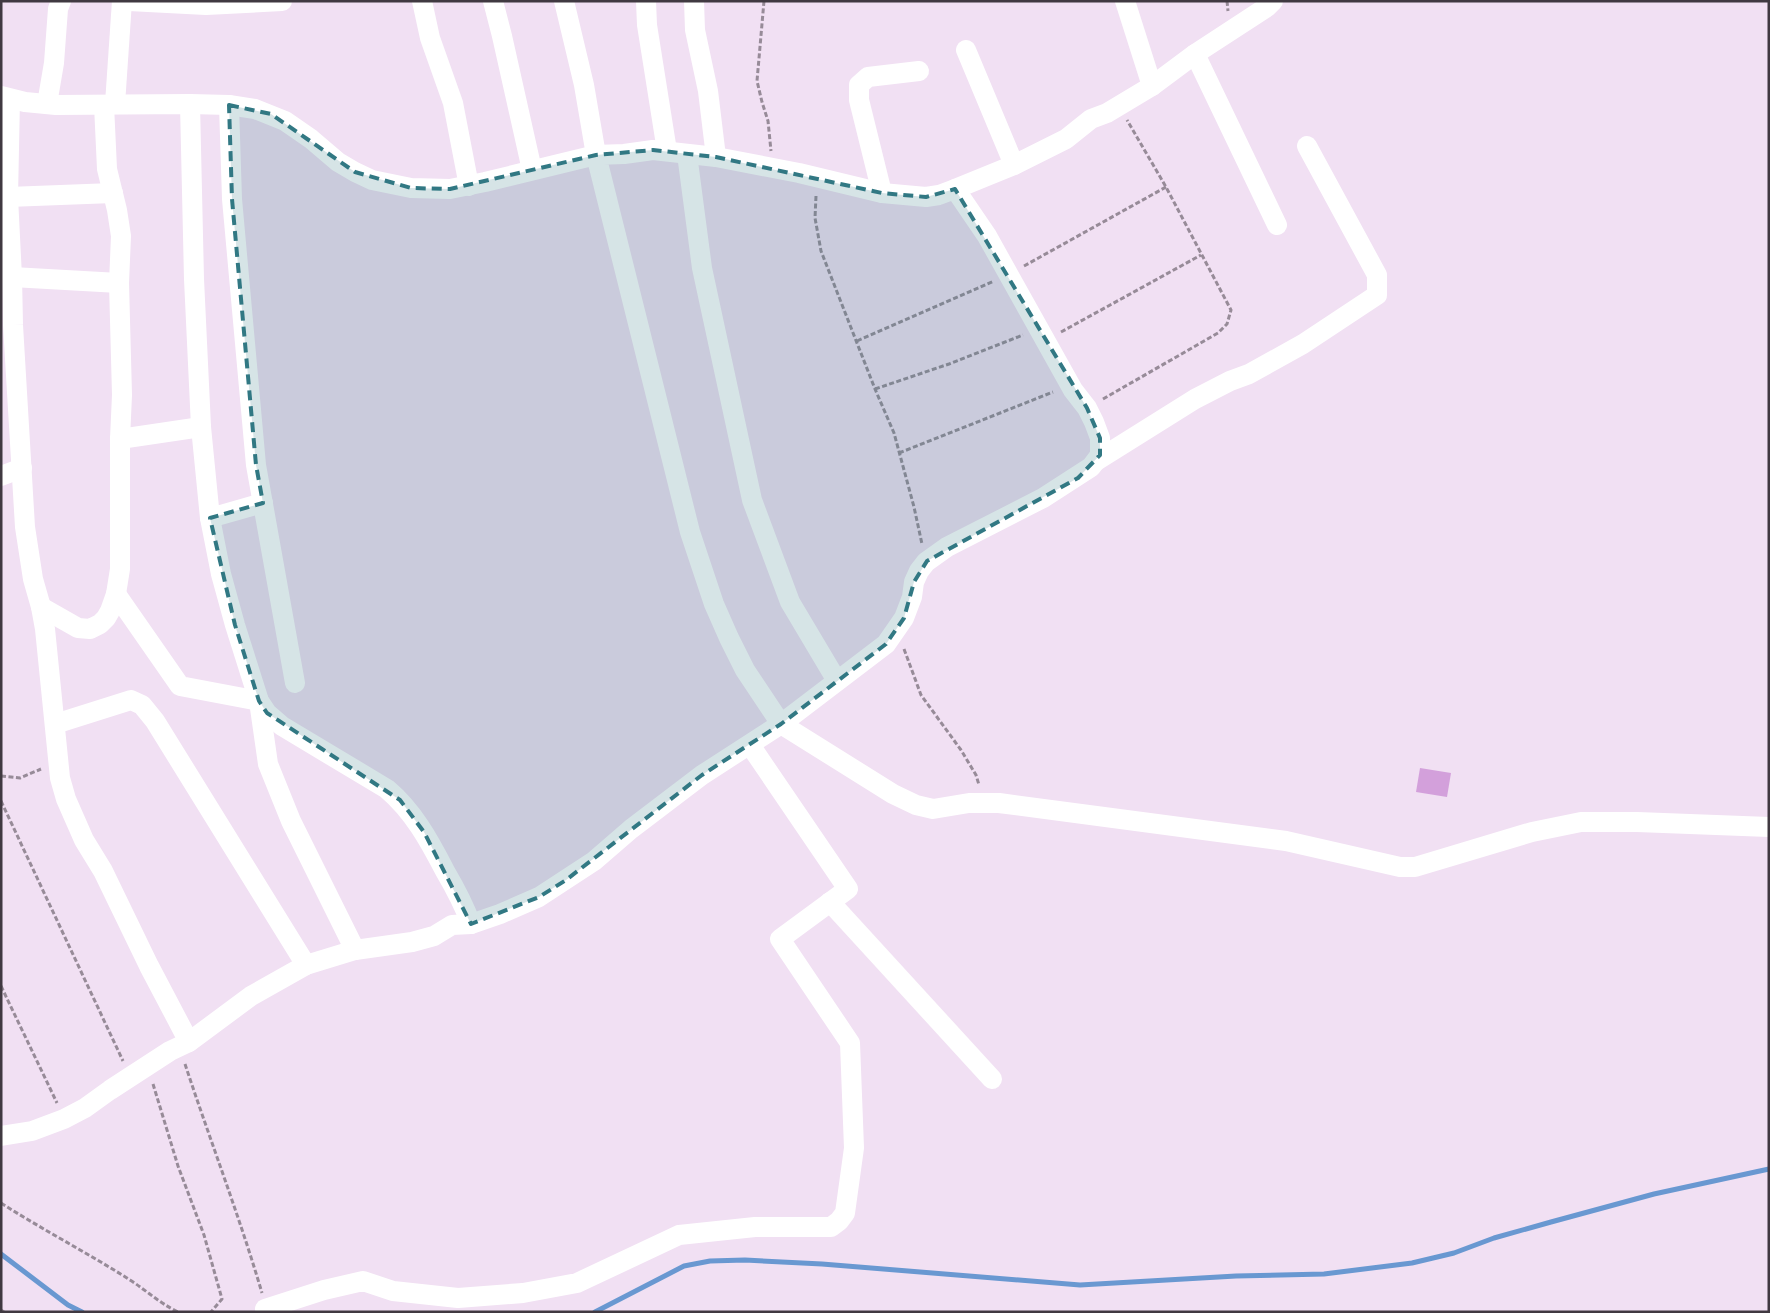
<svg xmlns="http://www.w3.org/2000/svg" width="1770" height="1313" font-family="Bitter,serif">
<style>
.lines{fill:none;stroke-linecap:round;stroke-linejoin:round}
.stream{stroke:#6998d1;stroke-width:5}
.building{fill:#d3a0db}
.path{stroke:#978b98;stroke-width:3;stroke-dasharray:5 2.5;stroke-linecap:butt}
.minor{stroke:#fff;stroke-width:20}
.marked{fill:#317883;fill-opacity:0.2;stroke:#317883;stroke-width:4;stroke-dasharray:10 6;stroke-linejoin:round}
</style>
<rect width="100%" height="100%" fill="#f1e0f3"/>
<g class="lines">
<!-- stream -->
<g class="stream">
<path d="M1 1254 68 1305 82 1312"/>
<path d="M595 1312 684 1266 710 1261 745 1260 822 1264 1080 1285 1236 1276 1324 1274 1412 1263 1454 1253 1494 1238 1551 1222 1654 1194 1769 1169"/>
</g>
</g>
<!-- building -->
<path class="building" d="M1420 768 1451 773 1447 797 1416 792Z"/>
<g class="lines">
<!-- path -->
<g class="path">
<path d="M764 1 757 81 762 102 768 121 771 151"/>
<path d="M1227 1 1228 11"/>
<path d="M816 196 815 218 821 251 875 389 894 433 914 507 922 544"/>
<path d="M1024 266 1166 187"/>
<path d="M1061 332 1201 255"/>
<path d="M857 341 994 281"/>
<path d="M875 389 949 364 1023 335"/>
<path d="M1103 399 1218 333 1227 324 1231 310 1166 187 1127 120"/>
<path d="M899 453 1053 392"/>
<path d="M904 649 921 695 961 750 976 775 979 785"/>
<path d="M1 776 20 778 41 769"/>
<path d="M1 801 123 1061"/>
<path d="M1 986 57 1103"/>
<path d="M185 1064C210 1140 239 1215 262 1293"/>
<path d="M153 1084 178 1166 204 1235 222 1299 211 1312"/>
<path d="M1 1203C43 1230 88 1253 130 1280 147 1291 158 1302 178 1312"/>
<path d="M1 1310 4 1312"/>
</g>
<!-- minor -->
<g class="minor">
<path d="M129 1 206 5 282 1"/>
<path d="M422 1 430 38 453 103 469 186"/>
<path d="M493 1 502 36 532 170"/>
<path d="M646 1 647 25 667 151"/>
<path d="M694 1 695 30 708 91 716 157"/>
<path d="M1125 1 1152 86"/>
<path d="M966 50 1014 165"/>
<path d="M1195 54 1277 225"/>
<path d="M1 96 25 102 56 105 190 104 229 105 255 109 285 121 311 139 338 162 355 172 372 180 411 188 450 189 485 182 596 155 624 154 653 150 716 157 799 173 882 193 926 197 939 195 955 189 987 236 1073 390 1087 408 1094 422 1100 438V455L1091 467 1043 498 947 547 926 562 919 571 914 582 912 597 904 618 886 644 781 724 745 670 729 638 714 604 690 532 596 155 584 85 564 1"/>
<path d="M10 99 8 197 12 277 13 325 25 527 33 579 41 607 45 629 60 778 66 799 84 840 103 871 149 966 189 1042"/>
<path d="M47 104 54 63 58 9 61 1"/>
<path d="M115 104 122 1"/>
<path d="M190 104 194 279 201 427 210 518 221 574 235 625 259 701 267 713 282 726 387 789C413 811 429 840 445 871 455 888 464 905 471 924"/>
<path d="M229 105 232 199 256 465 295 683"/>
<path d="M687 154 702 268 752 500 790 602 837 681"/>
<path d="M955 189 1014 165 1066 139 1091 119 1107 113 1152 86 1195 54 1267 7 1273 1"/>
<path d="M882 193 859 100V85L868 77 919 71"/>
<path d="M8 197 113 193"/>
<path d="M12 277 119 283"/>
<path d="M120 439 201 427"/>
<path d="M1096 461 1195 399 1230 381 1249 374 1303 344 1377 295V275L1307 146"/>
<path d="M1 476 22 468"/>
<path d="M210 518 263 503"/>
<path d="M116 594 180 686 259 701 268 764 291 821 355 950"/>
<path d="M41 607 78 628 90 629 100 624 106 618 110 611 116 594 120 569V439L122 395 119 283 121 236 117 210 107 169 104 105"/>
<path d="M55 724 131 700 142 705 155 721 306 965"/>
<path d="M830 902 992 1079"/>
<path d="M1 1136 32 1131 64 1119 85 1108 110 1090 170 1051 189 1042 251 996 306 965 355 950 412 942 434 936 452 925 471 924 500 914 539 897 594 861 631 829 702 775 781 724 893 794 916 805 933 809 969 803H999L1286 841 1400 867H1415L1532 832 1581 822H1637L1769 827"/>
<path d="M265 1309 324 1290 363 1281 393 1291 458 1298 523 1293 577 1283 679 1235 755 1227H831L839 1221 845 1213 854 1148 850 1043 780 939 848 889 750 745"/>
</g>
</g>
<!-- marked area -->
<path class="marked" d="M229 105 271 114 355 172 411 188 450 189 596 155 653 150 716 157 882 193 926 197 955 189 1087 408 1100 438V455L1078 478 927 561 914 582 904 618 886 644 781 724 702 775 566 880 539 897 471 924 424 832 400 800 267 713 259 701 235 625 210 518 263 503 256 465 232 199Z"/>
<!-- border -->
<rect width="1770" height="1313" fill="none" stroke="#403941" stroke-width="5"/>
</svg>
